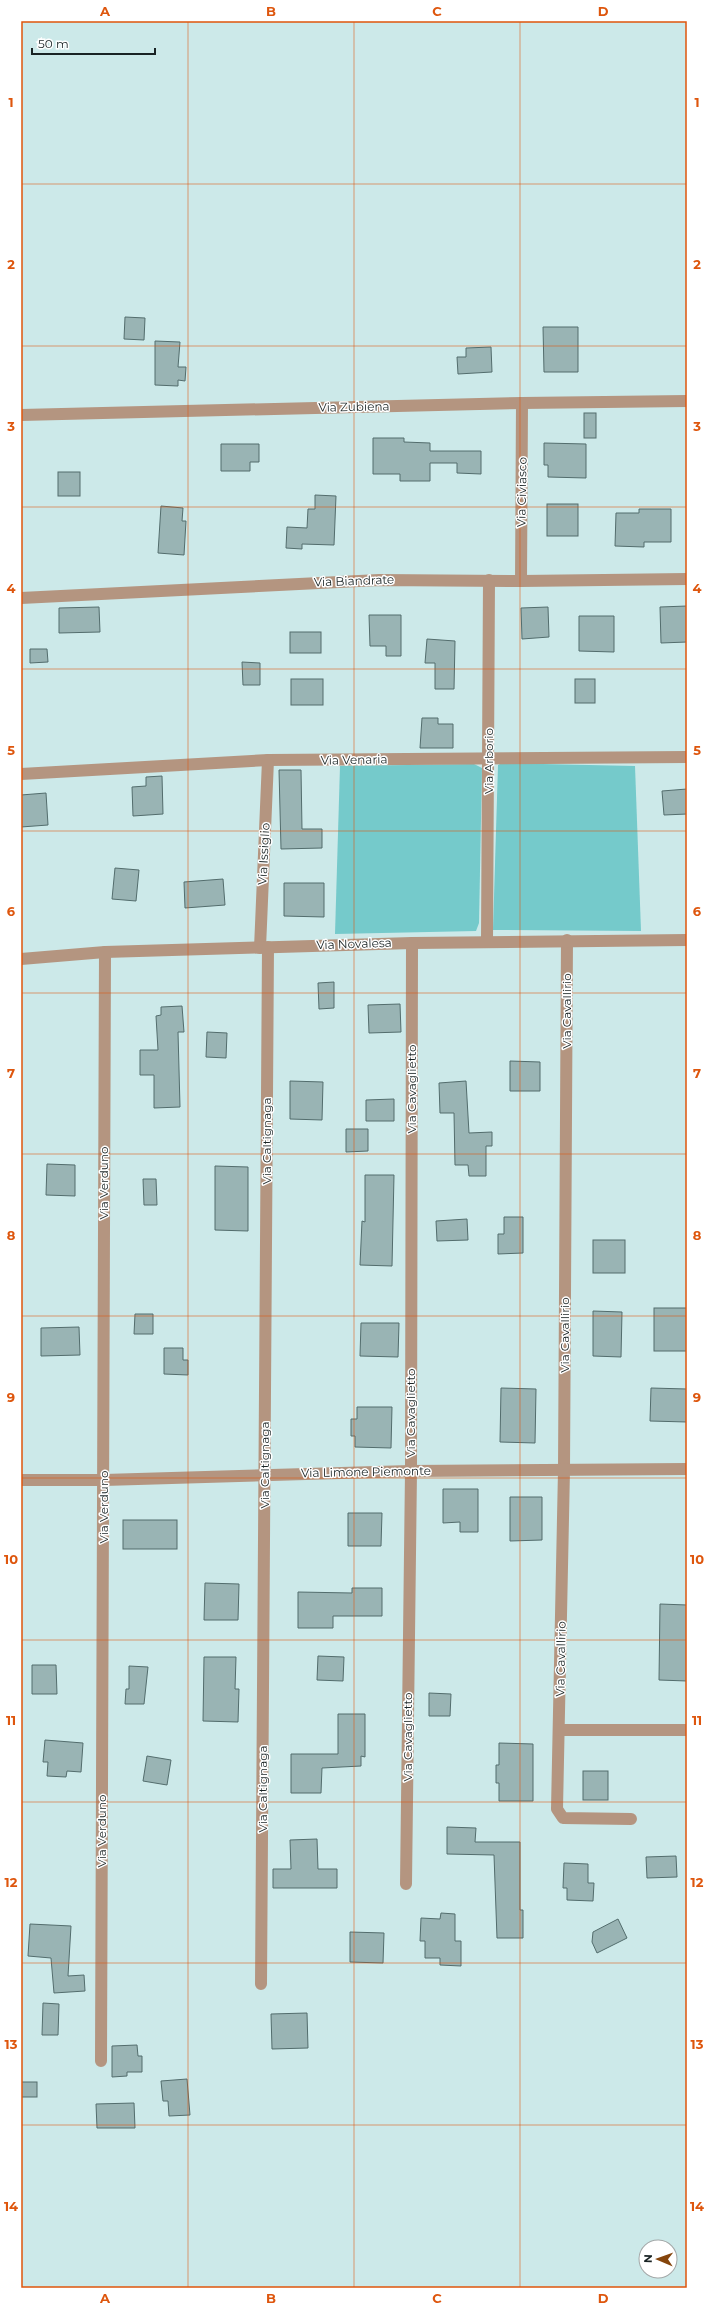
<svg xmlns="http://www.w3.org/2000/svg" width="708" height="2309" font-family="Montserrat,sans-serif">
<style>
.green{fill:#75cacb}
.building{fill:#99b4b4;stroke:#536d6d}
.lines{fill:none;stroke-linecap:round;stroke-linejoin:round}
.minor{stroke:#b49580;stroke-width:12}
.grid{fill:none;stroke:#de560d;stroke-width:1;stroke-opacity:0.55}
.labels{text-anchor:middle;stroke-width:3;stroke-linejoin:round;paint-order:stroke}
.street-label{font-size:12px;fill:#192324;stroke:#fff}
.neatline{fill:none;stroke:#de560d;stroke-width:1.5}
.grid-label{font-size:13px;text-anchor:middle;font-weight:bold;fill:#de560d}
</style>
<rect width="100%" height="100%" fill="#cce9e9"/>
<!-- green -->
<g class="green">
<path d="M502 763 635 766 641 931 493 930 498 765Z"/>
<path d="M474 764 482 768 479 923 476 931 335 934 340 766Z"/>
</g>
<!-- building -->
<g class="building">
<path d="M125 317 145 318 144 340 124 339Z"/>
<path d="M543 327H578V372H544Z"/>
<path d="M155 341 180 342 178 367H186L185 381 178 380V386L155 385Z"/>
<path d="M491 347 492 372 458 374 457 357H466V348Z"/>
<rect x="584" y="413" width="12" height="25"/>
<path d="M373 438H404V442L430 443V451H481V474L457 473V463H430V481H400V474H373Z"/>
<path d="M544 443 586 444V478L548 477V465H544Z"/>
<path d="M221 444H259V462H250V471H221Z"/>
<rect x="58" y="472" width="22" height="24"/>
<path d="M315 495 336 496 334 545 302 544V549L286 548 287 527 307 528 308 509H315Z"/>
<rect x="547" y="504" width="31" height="32"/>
<path d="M161 506 183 508 182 521H186L184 555 158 553Z"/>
<path d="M639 509H671V542H644V547L615 546 616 513H639Z"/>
<path d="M687 606V642L661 643 660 607Z"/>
<path d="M99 607 100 632 59 633V608Z"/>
<path d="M548 607 549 637 522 639 521 608Z"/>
<path d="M369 615H401V656H386V646H370Z"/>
<path d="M579 616H614V652L579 651Z"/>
<rect x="290" y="632" width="31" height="21"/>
<path d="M427 639 455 641 454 689H435V663H425Z"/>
<path d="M30 649H47L48 662 30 663Z"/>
<path d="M242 662 260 663V685H243Z"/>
<rect x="291" y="679" width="32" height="26"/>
<rect x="575" y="679" width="20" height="24"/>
<path d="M422 718H438V724H453V748H420Z"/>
<path d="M279 770H301L302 829H322V848L281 849Z"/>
<path d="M162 776 163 814 133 816 132 787 146 786V777Z"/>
<path d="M687 789V814L664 815 662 791Z"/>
<path d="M46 793 48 825 21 827V795Z"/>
<path d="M115 868 139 870 136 901 112 899Z"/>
<path d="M223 879 225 905 185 908 184 882Z"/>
<path d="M284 883H324V917L284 916Z"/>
<path d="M334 982V1008L319 1009 318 983Z"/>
<path d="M400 1004 401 1032 369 1033 368 1005Z"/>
<path d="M182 1006 184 1032H178L180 1107 154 1108V1075H140V1050H158L156 1016 161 1015V1007Z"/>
<path d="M207 1032 227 1033 226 1058 206 1057Z"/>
<path d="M510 1061 540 1062V1091H510Z"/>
<path d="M290 1081 323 1082 322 1120 290 1119Z"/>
<path d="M466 1081 469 1133 492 1132V1146H486V1176H469L468 1165H455L454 1113H440L439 1083Z"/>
<path d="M394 1099V1121H366V1100Z"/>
<path d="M346 1129H368V1151L346 1152Z"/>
<path d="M47 1164 75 1165V1196L46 1195Z"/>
<path d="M215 1166 248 1167V1231L215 1230Z"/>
<path d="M365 1175H394L392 1266 360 1265 362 1221 365 1222Z"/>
<path d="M143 1179H156L157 1205H144Z"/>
<path d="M504 1217H523V1253L498 1254V1234H504Z"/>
<path d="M467 1219 468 1240 437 1241 436 1221Z"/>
<rect x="593" y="1240" width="32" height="33"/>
<rect x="654" y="1308" width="33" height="43"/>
<path d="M593 1311 622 1312 621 1357 593 1356Z"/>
<path d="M135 1314H153V1334H134Z"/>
<path d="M361 1323H399L398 1357 360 1356Z"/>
<path d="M79 1327 80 1355 41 1356V1328Z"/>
<path d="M164 1348H183V1360H188V1375L164 1374Z"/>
<path d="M501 1388 536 1389 535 1443 500 1442Z"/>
<path d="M651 1388 687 1389V1422L650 1421Z"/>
<path d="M357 1407H392L391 1448 355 1447V1436H351V1419H357Z"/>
<path d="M443 1489H478V1532H460V1522L443 1523Z"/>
<path d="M510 1497H542V1540L510 1541Z"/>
<path d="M348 1513H382L381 1546H348Z"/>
<rect x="123" y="1520" width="54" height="29"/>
<path d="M205 1583 239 1584 238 1620H204Z"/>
<path d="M352 1588H382V1616H333V1628H298V1592L352 1593Z"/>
<path d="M660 1604 687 1605V1681L659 1680Z"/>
<path d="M318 1656 344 1657 343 1681 317 1680Z"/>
<path d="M204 1657H236L235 1689H239L238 1722 203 1721Z"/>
<path d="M32 1665H56L57 1694H32Z"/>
<path d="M129 1666 148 1667 144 1704H125L126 1689H129Z"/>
<path d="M429 1693 451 1694 450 1716H429Z"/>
<path d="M338 1714H365V1757L361 1756V1766L322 1768 321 1793H291V1754H338Z"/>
<path d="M45 1740 83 1743 81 1772 67 1771 66 1777 47 1776 48 1762H43Z"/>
<path d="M499 1743 533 1744V1801H499V1783H496V1765H499Z"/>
<path d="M147 1756 171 1760 167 1785 143 1781Z"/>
<rect x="583" y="1771" width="25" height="29"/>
<path d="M447 1827 476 1828 475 1842H520V1910H523V1938H497L494 1855 447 1854Z"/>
<path d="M317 1839 318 1869H337V1888H273V1869H291L290 1840Z"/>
<path d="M676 1856 677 1877 647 1878 646 1857Z"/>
<path d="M564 1863 588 1864V1883H594L593 1901 567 1900V1888H563Z"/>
<path d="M441 1913 455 1914V1941H461V1966L440 1965V1958H425V1941H420L421 1918 440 1919Z"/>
<path d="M618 1919 627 1938 597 1953 592 1942 593 1932Z"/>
<path d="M30 1924 71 1926 68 1976 84 1975 85 1991 54 1993 51 1958 28 1956Z"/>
<path d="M350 1932 384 1933 383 1963 350 1962Z"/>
<path d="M43 2003 59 2004 58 2035H42Z"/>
<path d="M307 2013 308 2048 272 2049 271 2014Z"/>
<path d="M137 2045 138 2056H142V2072H127V2076L112 2077V2046Z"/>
<path d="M187 2079 190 2115 169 2116 168 2101H163L161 2081Z"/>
<rect x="21" y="2082" width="16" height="15"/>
<path d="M134 2103 135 2128H97L96 2104Z"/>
</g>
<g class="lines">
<!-- minor -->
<g class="minor">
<path d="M21 415 522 403 687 401"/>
<path d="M521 581 522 403"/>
<path d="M21 598 379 580 521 581 687 579"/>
<path d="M21 774 268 760 687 757"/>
<path d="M567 940 564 1470 557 1809 563 1818 631 1819"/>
<path d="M487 941 489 580"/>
<path d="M260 948 268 760"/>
<path d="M21 959 105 952 412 943 687 940"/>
<path d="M21 1480H104L411 1471 687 1469"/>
<path d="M559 1730H687"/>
<path d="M406 1884 411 1471 412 943"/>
<path d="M261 1984 268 947"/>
<path d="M101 2061 105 952"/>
</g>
</g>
<!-- grid -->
<path class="grid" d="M188 21V2288M354 21V2288M520 21V2288M21 184H687M21 346H687M21 507H687M21 669H687M21 831H687M21 993H687M21 1154H687M21 1316H687M21 1478H687M21 1640H687M21 1802H687M21 1963H687M21 2125H687"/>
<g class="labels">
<!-- street labels -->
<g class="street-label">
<text transform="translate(354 407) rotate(-1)" y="4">Via Zubiena</text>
<text transform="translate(522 492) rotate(-89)" y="4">Via Civiasco</text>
<text transform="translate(354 581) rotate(-2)" y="4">Via Biandrate</text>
<text transform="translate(354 760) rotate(-1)" y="4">Via Venaria</text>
<text transform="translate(489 761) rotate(-90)" y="4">Via Arborio</text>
<text transform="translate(264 854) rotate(-87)" y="4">Via Issiglio</text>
<text transform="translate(354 944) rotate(-2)" y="4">Via Novalesa</text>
<text transform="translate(567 1011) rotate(-90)" y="4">Via Cavallirio</text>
<text transform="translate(412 1089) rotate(-90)" y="4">Via Cavaglietto</text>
<text transform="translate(267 1141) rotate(-90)" y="4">Via Caltignaga</text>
<text transform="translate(104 1183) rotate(-90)" y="4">Via Verduno</text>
<text transform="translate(565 1335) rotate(-90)" y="4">Via Cavallirio</text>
<text transform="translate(411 1413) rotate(-90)" y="4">Via Cavaglietto</text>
<text transform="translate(265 1465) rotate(-90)" y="4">Via Caltignaga</text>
<text transform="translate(366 1472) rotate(-1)" y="4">Via Limone Piemonte</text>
<text transform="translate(104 1507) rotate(-90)" y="4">Via Verduno</text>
<text transform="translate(561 1659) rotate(-89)" y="4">Via Cavallirio</text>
<text transform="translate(408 1737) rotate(-90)" y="4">Via Cavaglietto</text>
<text transform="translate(263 1789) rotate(-90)" y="4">Via Caltignaga</text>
<text transform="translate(102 1831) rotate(-90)" y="4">Via Verduno</text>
</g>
</g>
<!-- border -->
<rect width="708" height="2309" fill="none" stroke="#ffffff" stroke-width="44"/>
<!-- north arrow -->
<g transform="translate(658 2259) rotate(272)"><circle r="19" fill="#ffffff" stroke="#a3a7a7"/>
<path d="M0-3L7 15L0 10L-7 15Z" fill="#85450c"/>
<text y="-6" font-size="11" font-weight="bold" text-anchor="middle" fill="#192324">N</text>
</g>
<!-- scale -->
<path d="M32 48v6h123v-6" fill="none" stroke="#192324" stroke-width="2"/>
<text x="38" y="48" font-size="12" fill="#192324" stroke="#ffffff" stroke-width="3" paint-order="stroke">50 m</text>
<rect x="22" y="22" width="664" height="2265" class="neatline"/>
<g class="grid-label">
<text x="105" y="16">A</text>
<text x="271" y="16">B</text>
<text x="437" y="16">C</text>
<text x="603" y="16">D</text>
<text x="11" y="107">1</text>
<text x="697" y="107">1</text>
<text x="11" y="269">2</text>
<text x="697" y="269">2</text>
<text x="11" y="431">3</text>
<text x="697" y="431">3</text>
<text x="11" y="593">4</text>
<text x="697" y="593">4</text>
<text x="11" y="755">5</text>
<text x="697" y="755">5</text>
<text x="11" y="916">6</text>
<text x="697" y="916">6</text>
<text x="11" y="1078">7</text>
<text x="697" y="1078">7</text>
<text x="11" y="1240">8</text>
<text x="697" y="1240">8</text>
<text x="11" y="1402">9</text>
<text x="697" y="1402">9</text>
<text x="11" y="1564">10</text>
<text x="697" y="1564">10</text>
<text x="11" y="1725">11</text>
<text x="697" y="1725">11</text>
<text x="11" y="1887">12</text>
<text x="697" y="1887">12</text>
<text x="11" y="2049">13</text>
<text x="697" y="2049">13</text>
<text x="11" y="2211">14</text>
<text x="697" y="2211">14</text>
<text x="105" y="2303">A</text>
<text x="271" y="2303">B</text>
<text x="437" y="2303">C</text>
<text x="603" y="2303">D</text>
</g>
</svg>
